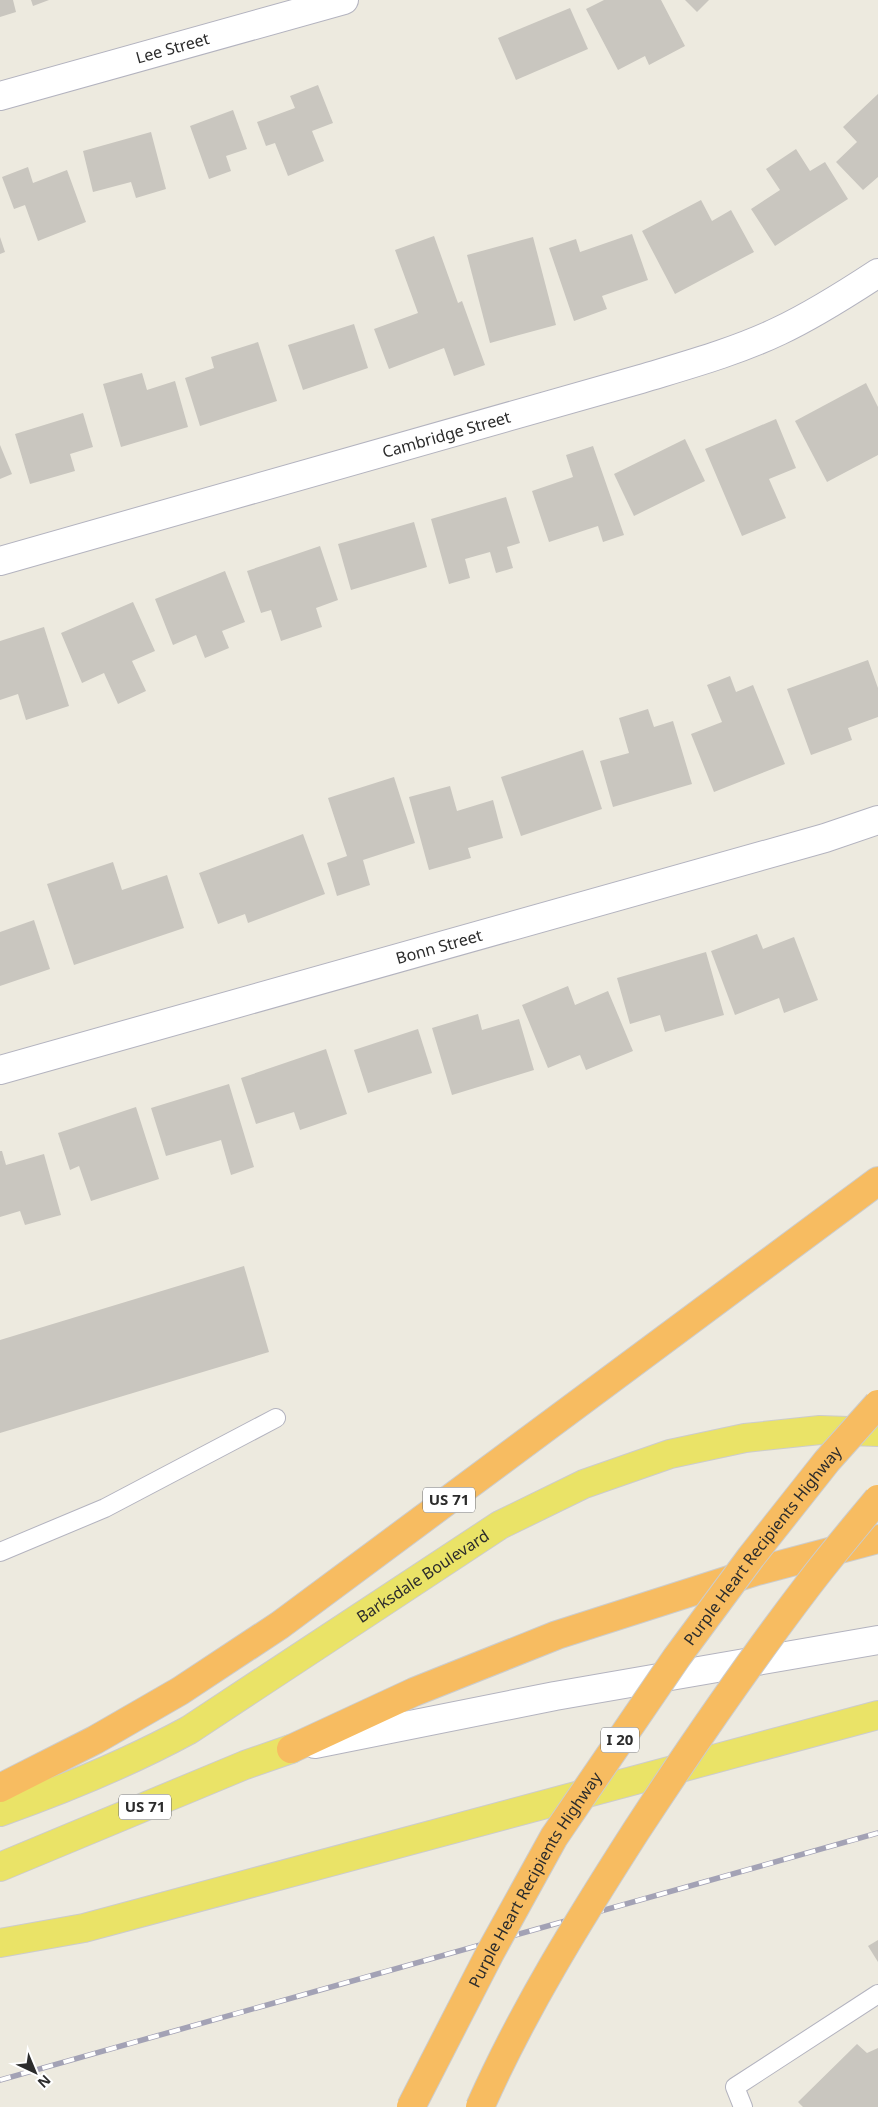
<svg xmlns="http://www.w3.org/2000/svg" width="878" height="2107" font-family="'Noto Sans',sans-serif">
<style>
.building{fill:#c9c6bf}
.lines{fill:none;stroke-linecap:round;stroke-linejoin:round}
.lane-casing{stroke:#b3b3bf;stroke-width:20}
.street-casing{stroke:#b3b3bf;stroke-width:30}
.secondary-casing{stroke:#b3b3bf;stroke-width:30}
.primary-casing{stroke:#ccc;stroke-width:30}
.highway-casing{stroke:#ccc;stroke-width:30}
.lane{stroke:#fff;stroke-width:18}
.street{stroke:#fff;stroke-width:28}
.secondary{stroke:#fff;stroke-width:28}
.primary{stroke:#eae367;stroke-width:28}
.highway{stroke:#f7bc61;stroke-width:28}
.rail-casing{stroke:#a3a2b5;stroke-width:5.5}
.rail{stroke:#fff;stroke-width:4;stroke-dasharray:11;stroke-linecap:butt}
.highway-bridge-casing{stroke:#ccc;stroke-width:30;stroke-linecap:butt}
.highway-bridge{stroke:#f7bc61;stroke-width:28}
.labels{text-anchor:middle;stroke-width:4;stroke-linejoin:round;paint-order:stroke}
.shield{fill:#fff;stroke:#6b6b6b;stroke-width:1}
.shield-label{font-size:15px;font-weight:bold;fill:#2c2c2c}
.street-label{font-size:16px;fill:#2c2c2c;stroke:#fff}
</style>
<rect width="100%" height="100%" fill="#edeadf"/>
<!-- building -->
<g class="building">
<path d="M0 0H13L16 12 0 17Z"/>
<path d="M31 0H49L33 6Z"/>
<path d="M604 0H661L685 46 649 65 645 56 618 70 586 9Z"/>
<path d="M685 0H709L697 12Z"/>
<path d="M570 8 588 49 516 80 498 38Z"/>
<path d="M318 85 333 123 312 131 324 161 288 176 275 143 266 146 257 122 295 108 290 96Z"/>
<path d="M878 94V177L863 190 836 162 857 142 843 127Z"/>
<path d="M233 110 247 149 226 156 231 171 209 179 190 126Z"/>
<path d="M151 132 166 189 136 198 131 182 93 192 83 151Z"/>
<path d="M796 149 810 171 825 162 848 199 775 246 751 209 780 190 766 169Z"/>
<path d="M28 167 33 183 67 170 86 222 38 241 25 205 14 209 2 177Z"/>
<path d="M701 200 712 221 731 210 754 252 675 294 642 231Z"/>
<path d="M632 234 648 280 602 296 607 309 574 321 549 248 576 239 580 252Z"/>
<path d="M434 236 458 303 462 301 485 365 454 376 444 348 389 369 374 329 418 313 395 250Z"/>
<path d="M0 237 5 252 0 254Z"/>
<path d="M533 237 556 325 490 343 467 255Z"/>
<path d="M354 324 368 368 303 390 288 345Z"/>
<path d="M258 342 277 401 200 426 185 378 214 368 211 357Z"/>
<path d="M142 373 147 390 175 381 188 427 121 447 103 384Z"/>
<path d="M866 383 878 407V455L827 482 795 421Z"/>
<path d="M83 413 93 447 70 454 75 471 30 484 15 434Z"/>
<path d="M776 419 796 468 769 479 786 518 742 536 705 449Z"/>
<path d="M685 439 705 481 634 516 614 474Z"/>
<path d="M0 445 12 474 0 479Z"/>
<path d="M593 446 624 535 603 542 598 526 549 542 532 491 573 477 566 455Z"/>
<path d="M506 497 520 543 507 547 513 568 496 573 490 552 465 559 470 578 449 584 431 519Z"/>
<path d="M414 522 427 567 351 590 338 544Z"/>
<path d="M320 546 338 600 316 608 322 627 281 641 271 610 261 613 247 571Z"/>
<path d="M225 571 245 622 222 631 229 648 205 658 196 635 173 645 155 599Z"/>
<path d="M133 602 155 651 132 661 146 691 118 704 104 673 82 683 61 633Z"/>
<path d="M44 627 69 706 26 720 18 694 0 700V641Z"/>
<path d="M868 660 878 688V717L848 728 852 740 811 755 787 689Z"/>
<path d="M730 676 736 692 753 685 785 764 714 792 691 734 722 722 707 685Z"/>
<path d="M648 709 654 727 673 721 692 784 613 807 600 761 629 753 619 718Z"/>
<path d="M583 750 602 809 521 836 501 777Z"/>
<path d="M394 777 415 843 363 860 370 885 337 896 327 863 347 856 328 798Z"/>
<path d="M450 786 457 811 493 800 503 838 468 848 471 858 429 870 409 797Z"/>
<path d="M303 834 325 894 248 923 245 914 218 924 199 873Z"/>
<path d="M113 862 122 890 167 875 184 928 74 965 47 884Z"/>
<path d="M34 920 50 969 0 986V932Z"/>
<path d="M757 934 763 949 794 937 818 1000 784 1013 779 998 735 1015 711 951Z"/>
<path d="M706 952 724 1015 665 1032 660 1015 630 1024 617 978Z"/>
<path d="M568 986 575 1005 608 991 633 1051 586 1070 580 1055 548 1068 522 1005Z"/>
<path d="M478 1014 482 1030 519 1019 534 1070 452 1095 432 1028Z"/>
<path d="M418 1029 432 1073 368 1093 354 1050Z"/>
<path d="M326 1049 347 1114 300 1130 294 1112 256 1124 241 1078Z"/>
<path d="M229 1084 254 1167 231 1175 221 1140 166 1156 151 1108Z"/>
<path d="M136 1107 159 1179 91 1201 79 1166 70 1170 58 1133Z"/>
<path d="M0 1151H2L6 1165 44 1154 61 1215 25 1225 20 1211 0 1217Z"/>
<path d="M244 1266 269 1352 0 1433V1340Z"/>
<path d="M878 1940V1962L868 1946Z"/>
<path d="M857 2044 867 2053 878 2048V2107H803L798 2102Z"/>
</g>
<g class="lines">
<!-- lane casing -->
<g class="lane-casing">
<g id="lane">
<path d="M0 1552 105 1508 276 1418"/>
<path d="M743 2107 735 2087 878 1994"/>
</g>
</g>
<!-- street casing -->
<g class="street-casing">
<g id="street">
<path id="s1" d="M0 96 344 0"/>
<path id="s2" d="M0 561 641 379C687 365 735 352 779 331 813 315 846 294 878 273"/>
<path id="s3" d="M0 1070 825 838 878 820"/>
</g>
</g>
<!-- secondary casing -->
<g class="secondary-casing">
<path id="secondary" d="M315 1744 555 1696 878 1640"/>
</g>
<!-- primary casing -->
<g class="primary-casing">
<g id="primary">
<path id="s4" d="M0 1812C65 1789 128 1763 189 1730L500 1525 584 1484 670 1454 745 1438 820 1430 878 1432"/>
<path d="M0 1867 245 1765 291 1749"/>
<path d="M0 1943 84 1928 878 1715"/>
</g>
</g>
<!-- highway casing -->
<g class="highway-casing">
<g id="highway">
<path d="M291 1749 414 1692 557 1635 757 1571 878 1539"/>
<path d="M0 1788 95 1740 180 1691 280 1625 878 1181"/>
</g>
</g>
<!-- lane -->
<use href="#lane" class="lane"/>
<!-- street -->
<use href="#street" class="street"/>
<!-- secondary -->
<use href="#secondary" class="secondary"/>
<!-- primary -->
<use href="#primary" class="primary"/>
<!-- highway -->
<use href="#highway" class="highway"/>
<!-- rail casing -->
<g class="rail-casing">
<path id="rail" d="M0 2080 878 1833"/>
</g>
<!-- rail -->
<use href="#rail" class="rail"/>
<!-- highway-bridge casing -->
<g class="highway-bridge-casing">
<g id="highway-bridge">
<path id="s5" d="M411 2107 490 1953 554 1837 677 1657 751 1557 827 1461 878 1404"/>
<path d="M480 2107C523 2010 579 1920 636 1831 691 1747 748 1664 809 1584 831 1555 855 1527 878 1499"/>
</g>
</g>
<!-- highway-bridge -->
<use href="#highway-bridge" class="highway-bridge"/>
</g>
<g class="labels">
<!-- shield labels -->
<g class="shield">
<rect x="423" y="1487.5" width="52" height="25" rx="4"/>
<rect x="601" y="1727.5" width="38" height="25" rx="4"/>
<rect x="119" y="1794.5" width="52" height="25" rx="4"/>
</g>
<g class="shield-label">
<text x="449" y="1505">US 71</text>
<text x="620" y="1745">I 20</text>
<text x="145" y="1812">US 71</text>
</g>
<!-- street labels -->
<g class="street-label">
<text dy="6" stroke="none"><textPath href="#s1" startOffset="179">Lee Street</textPath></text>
<text dy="6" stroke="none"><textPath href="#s2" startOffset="464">Cambridge Street</textPath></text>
<text dy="6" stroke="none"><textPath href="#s3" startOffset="456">Bonn Street</textPath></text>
<text dy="6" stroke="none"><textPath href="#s5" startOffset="664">Purple Heart Recipients Highway</textPath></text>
<text dy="6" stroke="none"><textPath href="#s4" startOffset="486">Barksdale Boulevard</textPath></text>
<text dy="6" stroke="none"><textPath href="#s5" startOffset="259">Purple Heart Recipients Highway</textPath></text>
</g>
</g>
<!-- north arrow -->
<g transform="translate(35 2072) rotate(136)" stroke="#ffffff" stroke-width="4" paint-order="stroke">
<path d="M0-4L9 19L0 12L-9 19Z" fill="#2c2c2c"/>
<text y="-8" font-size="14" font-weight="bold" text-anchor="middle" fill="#2c2c2c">N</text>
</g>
</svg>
